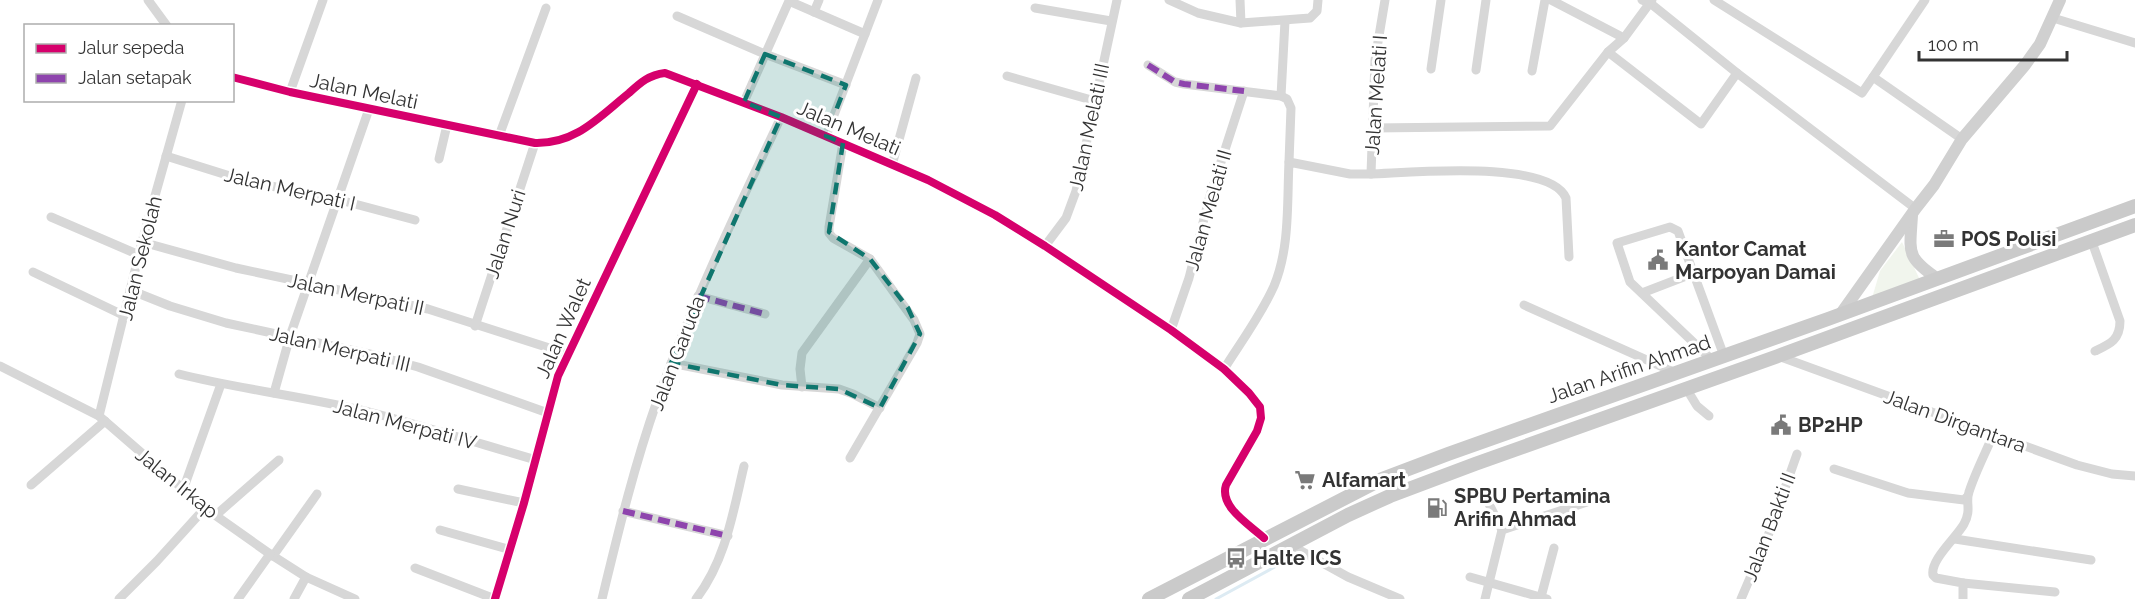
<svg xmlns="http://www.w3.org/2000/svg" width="2135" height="599" font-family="Raleway,sans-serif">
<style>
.green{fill:#f1f5ed}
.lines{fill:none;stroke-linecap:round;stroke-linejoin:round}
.stream{stroke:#ddebf3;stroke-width:3}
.minor{stroke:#d7d7d7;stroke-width:9}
.secondary{stroke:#d0d0d0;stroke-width:12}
.primary{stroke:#cacaca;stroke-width:14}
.quiet{stroke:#8e44ad;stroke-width:6;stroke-dasharray:12 6;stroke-linecap:butt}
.cycleway-casing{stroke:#fff;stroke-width:11}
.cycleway{stroke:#d6006c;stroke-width:8}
.marked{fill:#0f766e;fill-opacity:0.2;stroke:#0f766e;stroke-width:4.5;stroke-dasharray:12 8;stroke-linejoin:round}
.labels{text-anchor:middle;stroke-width:6;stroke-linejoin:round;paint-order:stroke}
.street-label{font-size:20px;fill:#333;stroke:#fff}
.poi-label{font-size:20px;font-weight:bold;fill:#333;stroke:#fff;text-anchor:start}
</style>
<rect width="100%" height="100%" fill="#fff"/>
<!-- green -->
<path class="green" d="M1902 242 1920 280 1872 298 1880 271Z"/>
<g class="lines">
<!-- stream -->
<path class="stream" d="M1216 599 1282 563"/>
<!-- minor -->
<g class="minor">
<path d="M148 0 167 26"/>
<path d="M1169 0 1198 13 1241 23 1310 18 1317 11 1318 0"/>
<path d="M1240 0 1241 23"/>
<path d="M1551 0 1624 38"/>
<path d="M1642 0 1650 3 1737 73 1916 209"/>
<path d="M1714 0 1862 93 1873 77"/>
<path d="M1925 0 1873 77 1962 139"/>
<path d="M1035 8 1111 21"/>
<path d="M814 12 819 0"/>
<path d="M677 16 765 54 846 85"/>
<path d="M2053 18 2135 43"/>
<path d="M1608 52 1701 124 1737 73"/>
<path d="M1148 65 1175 82 1184 84 1281 96 1287 99 1291 108 1289 162"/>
<path d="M1431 69 1441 0"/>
<path d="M1476 70 1486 0"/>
<path d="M1532 71 1545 0"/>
<path d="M1007 76 1095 101"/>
<path d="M232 77 290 92 535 143C576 144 599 117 629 93 641 82 649 75 665 73L781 117 928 180 995 215 1045 246 1171 330 1224 369 1249 393 1260 407 1261 418 1257 431 1226 485C1219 507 1250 525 1264 538"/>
<path d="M290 92 323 0"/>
<path d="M1281 96 1285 21"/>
<path d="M744 102 789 1 865 34"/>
<path d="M1373 128 1550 126 1608 52 1624 38 1652 0"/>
<path d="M499 136 546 8"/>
<path d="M826 136 878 0"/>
<path d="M843 143 829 227V233L833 238 870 259 914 320 920 334 917 343 850 458"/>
<path d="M166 156 246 181 336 199 415 220"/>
<path d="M439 159 447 125"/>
<path d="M892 165 916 78"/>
<path d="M1371 174C1408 173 1549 159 1566 198L1569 257"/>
<path d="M51 217 139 255"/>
<path d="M142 242 236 268 428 309 568 354"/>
<path d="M2092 242 2120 321C2120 340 2110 344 2095 351"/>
<path d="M1045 246 1066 218 1076 191 1117 0"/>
<path d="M33 272 125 316"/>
<path d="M130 290 170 306 226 323 374 355 418 367 548 413"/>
<path d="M1642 293 1694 273"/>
<path d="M698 296 765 314"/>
<path d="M1524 305 1676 373"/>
<path d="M475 326 535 143"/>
<path d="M1171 330 1189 278 1209 199 1244 91"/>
<path d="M1778 356 2077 465 2112 474 2135 476"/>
<path d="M1712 360 1630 282 1617 243 1670 227 1678 231 1724 356"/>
<path d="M671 363 782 385 839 389 853 394 880 408"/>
<path d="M0 366 99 416 205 508 270 554 306 577 355 599"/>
<path d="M1224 369C1241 342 1261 315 1274 286 1290 248 1287 202 1289 162L1350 174H1371L1375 60 1385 0"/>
<path d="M179 374C243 390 309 397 373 413 427 427 481 444 536 460"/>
<path d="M802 387 800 369 802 353 870 259"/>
<path d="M1686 388 1697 406 1709 416"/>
<path d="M274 393 290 336 369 109"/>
<path d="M99 416 142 242 182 100"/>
<path d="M1834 469 1908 493 1964 500 1967 497"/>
<path d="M31 485 105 421"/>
<path d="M458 489 524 503"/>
<path d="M183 490 221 384"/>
<path d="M1489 504 1502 530"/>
<path d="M623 511 728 536"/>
<path d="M216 515 279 460"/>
<path d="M440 530 511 550"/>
<path d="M1955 539 2091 560"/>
<path d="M1292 546 1348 577 1400 599"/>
<path d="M273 556 317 494"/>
<path d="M415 568 495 599"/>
<path d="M1470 577 1547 599"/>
<path d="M1963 583 2055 592"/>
<path d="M1541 597 1554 548"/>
<path d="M119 599 157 561 205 508"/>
<path d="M238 599 270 554"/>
<path d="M294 599 306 577"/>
<path d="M495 599 524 503 558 376 697 84"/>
<path d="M602 599C618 533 634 466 657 401 692 304 737 210 781 117"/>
<path d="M696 599C726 560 733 512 744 466"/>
<path d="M1485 599 1502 530 1587 502"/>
<path d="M1741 599 1768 536 1797 454"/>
<path d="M1963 599V583L1936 578 1933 575C1930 560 1956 538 1964 524 1972 509 1965 503 1969 492 1975 473 1985 454 1993 435"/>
</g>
<!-- secondary -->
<g class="secondary">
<path d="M1912 215C1910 252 1905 257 1938 279"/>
<path d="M1840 315 1916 208 1934 185 1962 139 2025 65 2040 44 2060 0"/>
</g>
<!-- primary -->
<g class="primary">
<path d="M1149 599 1382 479 1448 454 1828 319 2135 206"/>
<path d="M1189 599 1348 515 1390 496 1475 464 1778 356 2135 225"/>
</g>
<!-- quiet -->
<g class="quiet">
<path d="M1148 65 1175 82 1184 84 1244 91"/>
<path d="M698 296 765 314"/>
<path d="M623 511 728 536"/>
</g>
<!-- cycleway casing -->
<g class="cycleway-casing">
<g id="cycleway">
<path d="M232 77 290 92 535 143C576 144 599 117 629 93 641 82 649 75 665 73L781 117 928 180 995 215 1045 246 1171 330 1224 369 1249 393 1260 407 1261 418 1257 431 1226 485C1219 507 1250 525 1264 538"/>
<path d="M495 599 524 503 558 376 697 84"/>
</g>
</g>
<!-- cycleway -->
<use href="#cycleway" class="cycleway"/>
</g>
<!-- marked area -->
<path class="marked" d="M765 54 846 85 826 136 843 143 829 232 870 259 908 308 920 334 880 408 839 389 782 385 671 363 781 117 744 102Z"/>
<!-- icons -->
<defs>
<g id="office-bare" transform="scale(1.62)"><path d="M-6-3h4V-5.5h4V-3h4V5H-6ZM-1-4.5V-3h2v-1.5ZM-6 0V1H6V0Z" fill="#7a7a7a" stroke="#fff" stroke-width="2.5" paint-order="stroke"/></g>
<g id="civic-bare" transform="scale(1.62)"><path d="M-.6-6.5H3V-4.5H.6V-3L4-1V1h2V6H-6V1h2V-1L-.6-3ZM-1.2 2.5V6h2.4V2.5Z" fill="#7a7a7a" stroke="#fff" stroke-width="2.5" paint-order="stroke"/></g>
<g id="supermarket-bare" transform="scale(1.62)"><path d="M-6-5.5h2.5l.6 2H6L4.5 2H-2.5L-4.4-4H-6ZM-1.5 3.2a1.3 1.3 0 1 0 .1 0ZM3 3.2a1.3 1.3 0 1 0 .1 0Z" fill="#7a7a7a" stroke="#fff" stroke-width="2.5" paint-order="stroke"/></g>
<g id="fuel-bare" transform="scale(1.62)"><path d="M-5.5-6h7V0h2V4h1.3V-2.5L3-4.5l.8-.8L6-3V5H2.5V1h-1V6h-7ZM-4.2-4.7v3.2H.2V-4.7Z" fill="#7a7a7a" stroke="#fff" stroke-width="2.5" paint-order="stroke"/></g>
<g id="bus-bare" transform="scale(1.62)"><path d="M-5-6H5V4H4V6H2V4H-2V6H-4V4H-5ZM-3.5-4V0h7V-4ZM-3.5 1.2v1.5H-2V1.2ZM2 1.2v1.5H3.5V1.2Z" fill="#7a7a7a" stroke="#fff" stroke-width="2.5" paint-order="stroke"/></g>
</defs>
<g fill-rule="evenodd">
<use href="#office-bare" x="1944" y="239"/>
<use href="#civic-bare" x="1658" y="260"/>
<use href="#civic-bare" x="1781" y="425"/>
<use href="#supermarket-bare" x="1305" y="480"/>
<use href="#fuel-bare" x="1437" y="508"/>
<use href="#bus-bare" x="1236" y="558"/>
</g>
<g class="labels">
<!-- street labels -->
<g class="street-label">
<text transform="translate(364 91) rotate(12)" y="7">Jalan Melati</text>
<text transform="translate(1376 95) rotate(-86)" y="7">Jalan Melati I</text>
<text transform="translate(1089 127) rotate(-78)" y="7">Jalan Melati III</text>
<text transform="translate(849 128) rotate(23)" y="7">Jalan Melati</text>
<text transform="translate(290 189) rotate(13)" y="7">Jalan Merpati I</text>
<text transform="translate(1208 210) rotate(-74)" y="7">Jalan Melati II</text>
<text transform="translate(505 234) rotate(-72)" y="7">Jalan Nuri</text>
<text transform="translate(140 258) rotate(-76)" y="7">Jalan Sekolah</text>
<text transform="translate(356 294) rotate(12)" y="7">Jalan Merpati II</text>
<text transform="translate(563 328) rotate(-66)" y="7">Jalan Walet</text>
<text transform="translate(340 349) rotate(13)" y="7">Jalan Merpati III</text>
<text transform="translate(677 353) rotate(-69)" y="7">Jalan Garuda</text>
<text transform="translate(1629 369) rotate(-19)" y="7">Jalan Arifin Ahmad</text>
<text transform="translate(1955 421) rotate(20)" y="7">Jalan Dirgantara</text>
<text transform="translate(405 424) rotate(15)" y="7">Jalan Merpati IV</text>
<text transform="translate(177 483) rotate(39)" y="7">Jalan Irkap</text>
<text transform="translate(1769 527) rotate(-69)" y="7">Jalan Bakti II</text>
</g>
<!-- poi labels -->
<g class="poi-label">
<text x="1961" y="246">POS Polisi</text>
<text x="1675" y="256">Kantor Camat<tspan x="1675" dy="23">Marpoyan Damai</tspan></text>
<text x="1798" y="432">BP2HP</text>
<text x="1322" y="487">Alfamart</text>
<text x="1454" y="503">SPBU Pertamina<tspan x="1454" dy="23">Arifin Ahmad</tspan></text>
<text x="1253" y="565">Halte ICS</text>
</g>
</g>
<!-- legend -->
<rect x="24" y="24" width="210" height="78" fill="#ffffff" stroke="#adadad" stroke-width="1.5"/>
<rect x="36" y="44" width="30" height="9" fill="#d6006c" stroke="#adadad" stroke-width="1.5"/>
<text x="78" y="54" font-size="18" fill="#333333">Jalur sepeda</text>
<rect x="36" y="74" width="30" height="9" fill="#8e44ad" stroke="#adadad" stroke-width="1.5"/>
<text x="78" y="84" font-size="18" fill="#333333">Jalan setapak</text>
<!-- scale -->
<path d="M1919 51v9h148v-9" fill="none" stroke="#333333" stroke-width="3"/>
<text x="1928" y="51" font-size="18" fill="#333333" stroke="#ffffff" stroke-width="4.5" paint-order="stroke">100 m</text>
</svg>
